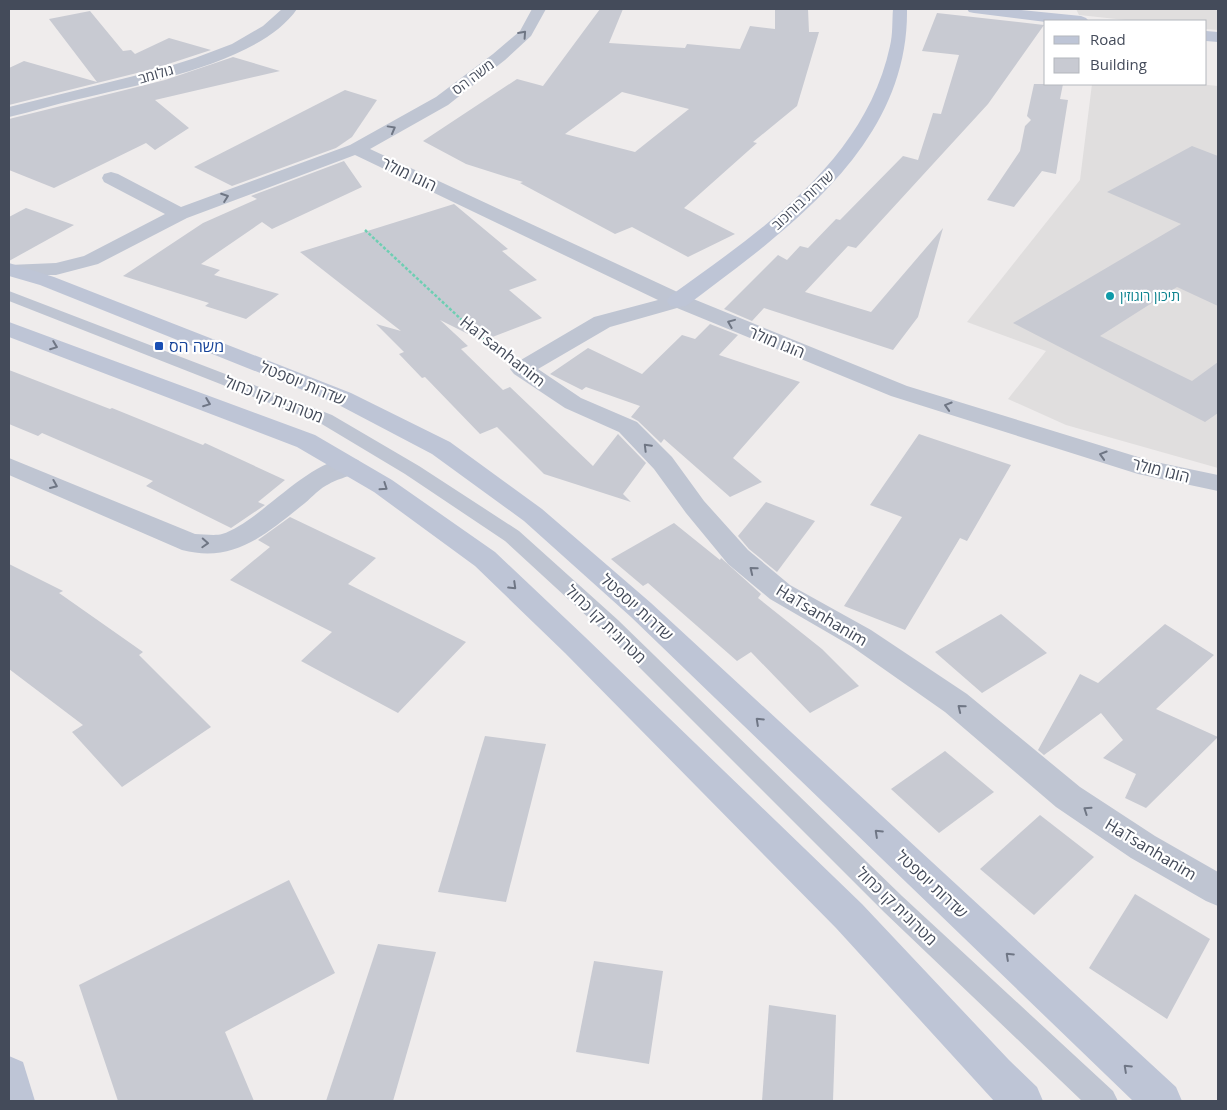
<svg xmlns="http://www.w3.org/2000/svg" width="1227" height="1110" font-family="'Open Sans',Heebo,sans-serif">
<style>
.education{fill:#e0dede}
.building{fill:#c8cad2;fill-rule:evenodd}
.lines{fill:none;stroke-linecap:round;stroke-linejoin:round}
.path{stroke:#6ecfb3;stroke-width:2.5;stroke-dasharray:3 2;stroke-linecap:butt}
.lane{fill:#bfc5d2;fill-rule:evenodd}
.street{fill:#bfc5d2;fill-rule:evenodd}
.secondary{fill:#bec5d6;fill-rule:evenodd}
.oneway{stroke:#6f7684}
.oneway2{stroke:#6f7685}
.culture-dot{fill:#0f9aa8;stroke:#fff;stroke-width:2}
.transit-dot{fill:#1a4fb4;stroke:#fff;stroke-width:2}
.labels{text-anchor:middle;stroke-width:4.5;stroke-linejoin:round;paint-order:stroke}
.far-street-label{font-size:14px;fill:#444b5a;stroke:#fff}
.far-culture-label{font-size:14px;fill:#0d838f;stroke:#fff;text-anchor:start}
.street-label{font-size:16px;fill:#444b5a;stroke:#fff}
.transit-label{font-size:16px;fill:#164399;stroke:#fff;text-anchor:start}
</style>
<rect width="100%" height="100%" fill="#efecec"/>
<!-- education -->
<g class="education">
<path d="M1076 9H1218V30L1206 29V21H1135L1079 15Z"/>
<path d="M1092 84H1198L1218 86V468L1066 425 1008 399 1046 351 967 322 1080 180Z"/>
</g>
<!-- building -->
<g class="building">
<path d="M600 9H623L609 43 685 48 687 44 740 49 750 26 775 29V9H808L809 32H819L797 106 753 142 757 143 684 208 735 234 688 257 632 227 615 234 520 183 523 182 466 164 423 141 517 79 543 86ZM622 92 689 109 635 152 565 134Z"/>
<path d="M90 11 123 51 131 50 135 54 169 38 211 50 153 69 9 105V68L24 61 97 82 49 19Z"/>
<path d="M937 13 1044 25 988 104 856 248 848 246 805 292 871 312 943 228 918 317 893 350 764 308 752 321 724 309 778 255 787 260 800 246 808 248 836 219 840 220 903 156 918 160 933 113 941 114 959 55 922 51Z"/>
<path d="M233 57 280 71 155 100 189 128 155 150 146 143 54 188 9 170V119L165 80Z"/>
<path d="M1034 84H1063L1060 99 1068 100 1056 174 1042 171 1014 207 987 200 1020 151 1025 126 1031 120 1027 116Z"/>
<path d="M345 90 377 100 352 137 336 148 232 186 194 167Z"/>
<path d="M1192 146 1218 156V306L1177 287 1100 336 1192 381 1218 362V413L1205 422 1013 323 1181 224 1107 192Z"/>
<path d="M344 161 362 187 272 229 262 222 201 264 220 270 214 275 279 294 246 319 205 306 209 303 123 276 203 223 257 199 251 196Z"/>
<path d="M454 204 508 249 502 251 537 280 509 290 542 318 482 341 440 320 468 346 461 349 503 390 510 387 593 466 618 434 646 463 623 494 631 502 544 474 497 427 480 434 425 377 422 378 399 354 404 352 376 324 401 331 300 252Z"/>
<path d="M26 208 74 225 9 261V217Z"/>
<path d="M710 324 738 335 719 355 800 382 733 458 762 482 730 497 664 439 661 443 638 421 631 417 640 406 586 387 582 390 550 374 588 348 642 374 682 335 695 339Z"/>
<path d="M9 370 110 409 112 408 203 445 205 443 285 480 258 502 265 505 231 528 146 486 153 481 42 433 38 436 9 424Z"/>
<path d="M919 434 1011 465 967 541 960 538 905 630 844 606 902 517 870 505Z"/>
<path d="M766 502 815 521 777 572 749 549 738 536Z"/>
<path d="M290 517 376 558 348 584 466 642 398 713 301 661 332 632 230 580 270 547 258 540Z"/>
<path d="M674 523 720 560 721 558 761 594 758 598 822 649 859 686 810 713 751 652 737 661 648 583 643 586 611 559Z"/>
<path d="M9 564 63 591 59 593 143 652 139 655 211 727 122 787 72 732 83 725 9 669Z"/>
<path d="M1001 614 1047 653 982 693 935 652Z"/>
<path d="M1165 624 1214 655 1156 709 1218 737 1146 808 1125 798 1136 774 1103 758 1123 740 1101 713 1044 755 1038 750 1080 674 1098 683Z"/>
<path d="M485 736 546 744 506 902 438 892Z"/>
<path d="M945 751 994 792 939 833 891 789Z"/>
<path d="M1040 815 1094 857 1034 915 980 869Z"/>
<path d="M289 880 335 973 225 1032 254 1101H118L79 985Z"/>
<path d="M1135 894 1210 939 1167 1019 1089 968Z"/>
<path d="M378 944 436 952 393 1101H326Z"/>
<path d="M594 961 663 971 649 1064 576 1052Z"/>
<path d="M769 1005 836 1015 833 1101H762Z"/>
</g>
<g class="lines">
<!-- path -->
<path class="path" d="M365 230 477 334 500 352"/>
<!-- lane -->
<path class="lane" d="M9 291 332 415 419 466 519 531 618 620 902 896 1113 1091 1118 1101H1082L884 912 604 632 505 541 405 474 320 423 9 301Z"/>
<!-- street -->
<g class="street">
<path d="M282 9H297C260 63 140 84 79 99 55 104 32 112 9 117V107L154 71 195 58 232 44 263 26Z"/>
<path d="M532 9H546L531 36 505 60 448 105 370 149 686 296 907 386 1151 461 1218 475V491L1138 474 891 396 677 308 610 327 538 369 581 398 637 422 672 457 704 501 748 550 790 585 871 630 967 694 1080 787 1155 836 1218 872V906L1206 901 1131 858 1056 807 945 712 851 646 770 599 728 564 686 513 654 469 619 432 565 408 514 374 510 369 514 364 594 317 658 300 355 155 187 218 98 264 56 275H9V265L56 263 84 256 165 214 104 182 102 178 104 174 111 172 118 174 181 207 350 145 436 97 493 54 520 31Z"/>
<path d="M9 458 195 534C203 534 215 536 222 534 263 521 316 449 358 460L362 466C355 477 340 477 329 484 320 488 312 497 305 503 267 533 235 564 182 550L9 475Z"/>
</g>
<!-- secondary -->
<g class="secondary">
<path d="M893 9H907C909 147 784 232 686 306L678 307 670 306 667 301 670 296C760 231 865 162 890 46 893 34 892 21 893 9Z"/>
<path d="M967 9H1011L1081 16 1086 18 1089 21 1046 22 974 13 969 12Z"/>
<path d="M1206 31 1218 32V42L1206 41Z"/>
<path d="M9 263 54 277 351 393 450 442 542 509 651 603 1176 1087 1182 1101H1133L631 617 524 521 432 454 335 403 40 285 9 276Z"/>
<path d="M9 322 315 435 392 480 495 552 585 637 862 904 1009 1060 1037 1087 1043 1101H994L836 928 565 653 475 566 374 492 297 447 9 337Z"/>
<path d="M9 1056 23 1062 35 1101H9Z"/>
</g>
</g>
<!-- one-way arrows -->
<defs><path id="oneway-chevron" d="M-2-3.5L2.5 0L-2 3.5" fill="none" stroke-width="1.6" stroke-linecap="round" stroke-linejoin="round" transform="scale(1.25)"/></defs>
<g class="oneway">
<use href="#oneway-chevron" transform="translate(523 34) rotate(-48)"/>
<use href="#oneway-chevron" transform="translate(392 129) rotate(-29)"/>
<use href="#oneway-chevron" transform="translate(225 197) rotate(-20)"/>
<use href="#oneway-chevron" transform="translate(731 323) rotate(-158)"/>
<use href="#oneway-chevron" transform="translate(948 406) rotate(-163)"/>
<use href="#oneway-chevron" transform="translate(647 447) rotate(-135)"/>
<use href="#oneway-chevron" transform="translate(1103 455) rotate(-163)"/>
<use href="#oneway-chevron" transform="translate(54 485) rotate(23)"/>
<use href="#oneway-chevron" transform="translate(205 543) rotate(3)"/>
<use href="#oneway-chevron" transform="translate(753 570) rotate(-141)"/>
<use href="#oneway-chevron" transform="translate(961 708) rotate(-141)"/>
<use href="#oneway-chevron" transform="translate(1087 810) rotate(-146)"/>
</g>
<g class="oneway2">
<use href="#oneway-chevron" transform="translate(54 346) rotate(21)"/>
<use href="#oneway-chevron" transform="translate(207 403) rotate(21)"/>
<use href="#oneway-chevron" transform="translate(384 487) rotate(34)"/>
<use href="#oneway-chevron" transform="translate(513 586) rotate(44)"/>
<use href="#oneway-chevron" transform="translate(759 721) rotate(-137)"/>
<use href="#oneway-chevron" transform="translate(878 833) rotate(-137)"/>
<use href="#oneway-chevron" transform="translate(1009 956) rotate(-137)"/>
<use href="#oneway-chevron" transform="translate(1127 1068) rotate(-137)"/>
</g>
<!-- markers -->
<circle class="culture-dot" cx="1110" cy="296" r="5"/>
<rect class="transit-dot" x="154" y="341" width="10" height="10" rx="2.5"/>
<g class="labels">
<!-- far-street labels -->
<g class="far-street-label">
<text transform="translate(156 74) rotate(-16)" y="5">גולומב</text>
<text transform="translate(473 77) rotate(-37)" y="5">משה הס</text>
<text transform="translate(803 200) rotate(-43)" y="5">שדרות בורוכוב</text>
</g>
<!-- far-culture labels -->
<g class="far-culture-label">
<text x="1120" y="301">תיכון רוגוזין</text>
</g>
<!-- street labels -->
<g class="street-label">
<text transform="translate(409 174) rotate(25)" y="6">הוגו מולר</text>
<text transform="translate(777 342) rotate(22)" y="6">הוגו מולר</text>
<text transform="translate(503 351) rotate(38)" y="6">HaTsanhanim</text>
<text transform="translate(303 383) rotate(22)" y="6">שדרות יוספטל</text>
<text transform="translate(274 399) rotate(21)" y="6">מטרונית קו כחול</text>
<text transform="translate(1161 470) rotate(14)" y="6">הוגו מולר</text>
<text transform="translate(637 607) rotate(42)" y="6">שדרות יוספטל</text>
<text transform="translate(822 615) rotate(31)" y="6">HaTsanhanim</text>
<text transform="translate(606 624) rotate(44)" y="6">מטרונית קו כחול</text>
<text transform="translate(1151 849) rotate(31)" y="6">HaTsanhanim</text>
<text transform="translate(932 884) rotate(43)" y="6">שדרות יוספטל</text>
<text transform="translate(897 906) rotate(44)" y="6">מטרונית קו כחול</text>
</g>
<!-- transit labels -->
<g class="transit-label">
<text x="169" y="352">משה הס</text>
</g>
</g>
<!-- border -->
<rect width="1227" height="1110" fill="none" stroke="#444b5a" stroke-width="20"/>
<!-- legend -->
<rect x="1044" y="20" width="162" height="65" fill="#ffffff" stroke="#b4b7bd"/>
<rect x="1054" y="36" width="25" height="8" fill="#bec5d6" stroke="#b4b7bd"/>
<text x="1090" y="45" font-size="15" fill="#444b5a">Road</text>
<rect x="1054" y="58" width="25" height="15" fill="#c8cad2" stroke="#b4b7bd"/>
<text x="1090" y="70" font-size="15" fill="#444b5a">Building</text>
</svg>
